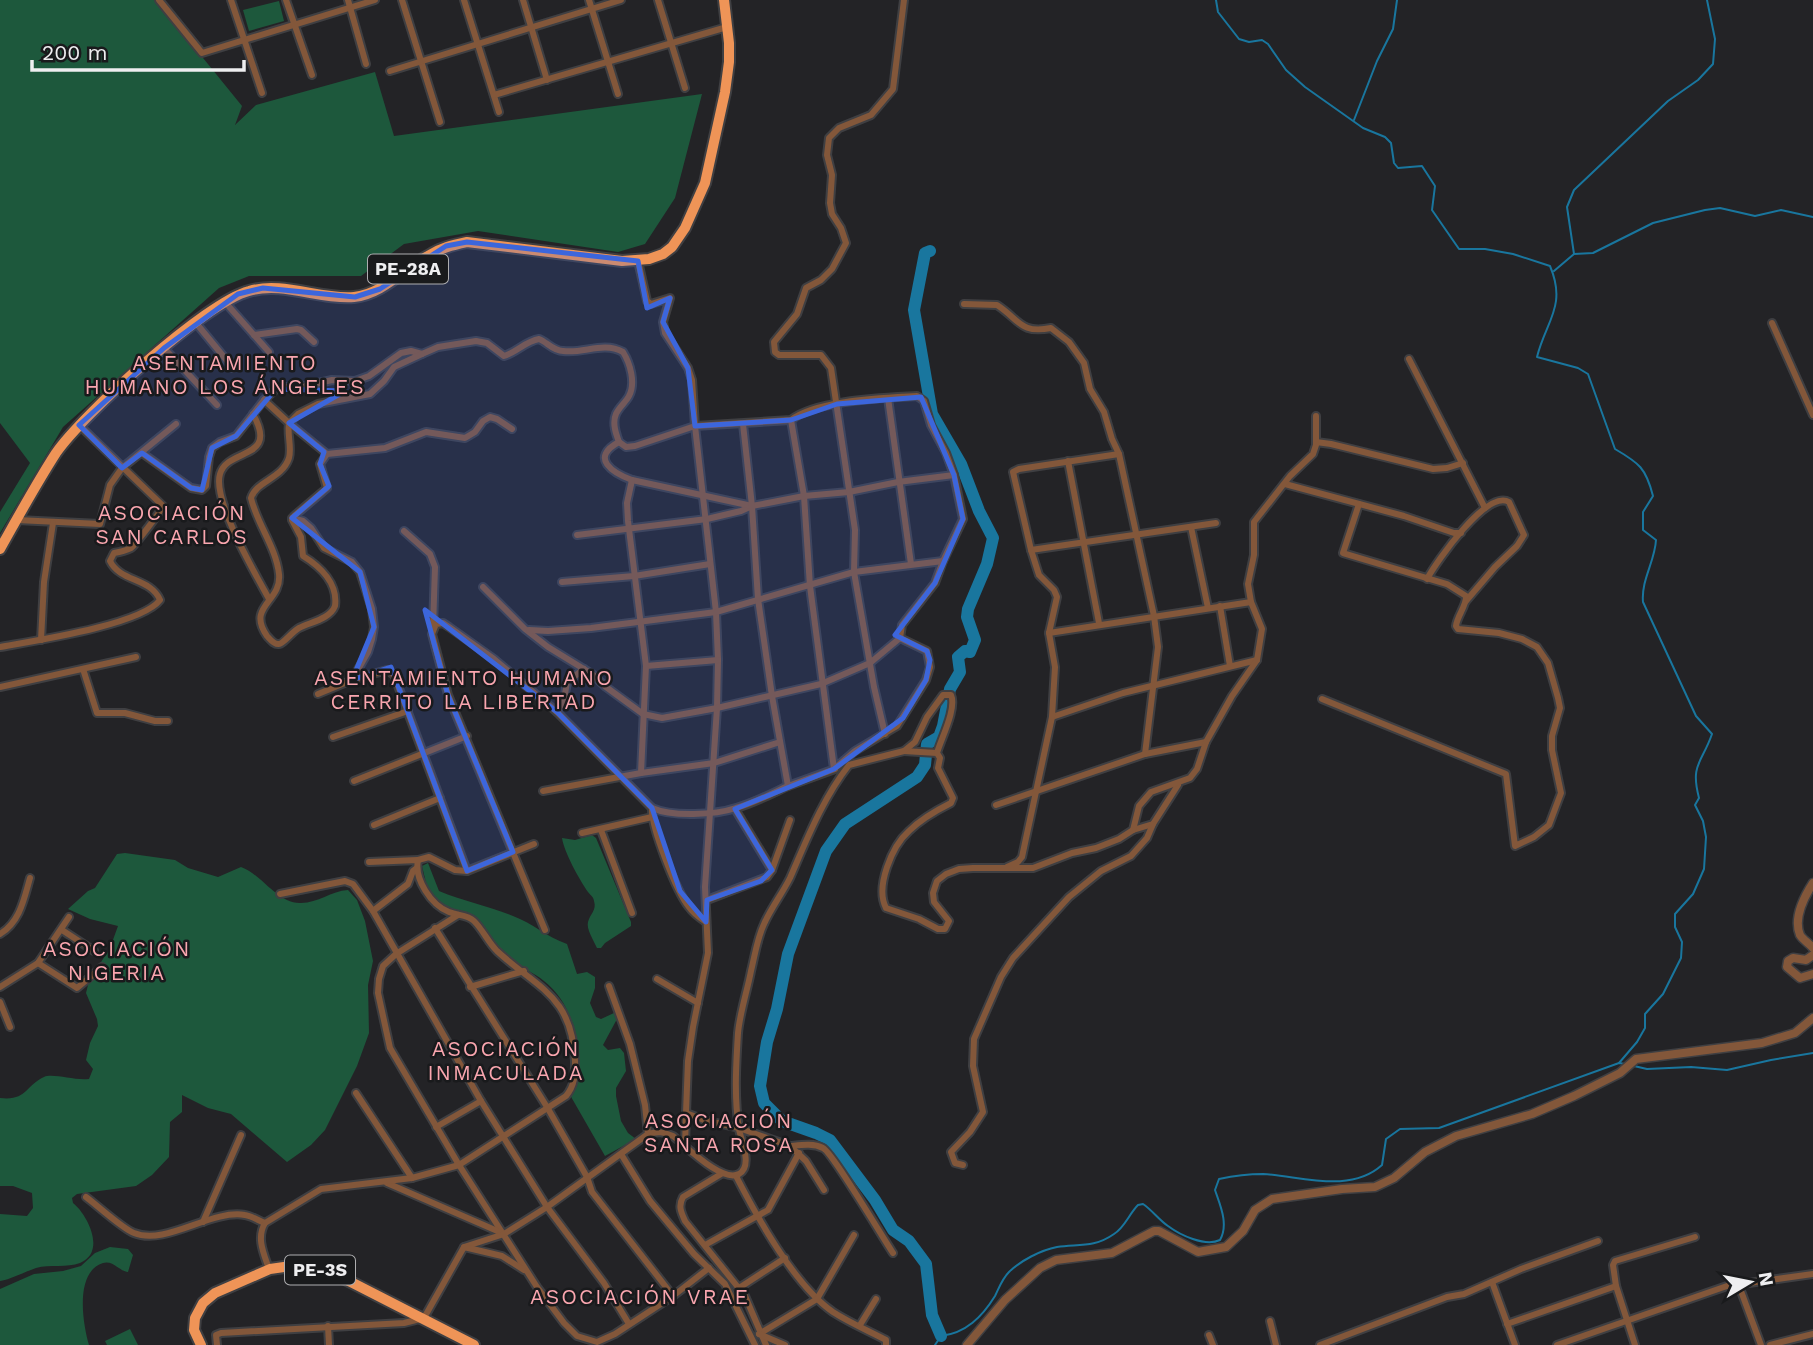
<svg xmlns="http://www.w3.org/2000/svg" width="1813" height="1345" font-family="'Work Sans',sans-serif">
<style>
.green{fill:#1d583c}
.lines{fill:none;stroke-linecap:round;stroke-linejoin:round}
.stream{stroke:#19769e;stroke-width:2}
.river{stroke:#19769e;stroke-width:12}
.minor-casing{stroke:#3f3f42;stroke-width:10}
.tertiary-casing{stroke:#3f3f42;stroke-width:11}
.trunk-casing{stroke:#3f3f42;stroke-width:14}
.minor{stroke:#83573a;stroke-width:6}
.tertiary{stroke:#83573a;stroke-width:8}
.trunk{stroke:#ef9457;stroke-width:10}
.marked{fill:#3c66dc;fill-opacity:0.2;stroke:#3c66dc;stroke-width:5;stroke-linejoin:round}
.labels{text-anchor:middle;stroke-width:5;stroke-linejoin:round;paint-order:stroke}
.shield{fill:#191a1c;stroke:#aeaeb0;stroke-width:2}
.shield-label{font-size:18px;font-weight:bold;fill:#eeeef0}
.neighbourhood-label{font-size:21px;letter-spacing:2px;fill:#faa6af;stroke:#191a1c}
</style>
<rect width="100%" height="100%" fill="#232326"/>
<!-- green -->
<g class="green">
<path d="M0 0H156L242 106 235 125 256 105 375 72 394 136 702 94 675 198 645 244 618 252 478 231 404 244 361 276H249L219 288 63 427 0 533V512L30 463 0 423Z"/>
<path d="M279 1 284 21 249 31 243 10Z"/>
<path d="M592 835 596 838 631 922V926L605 943 601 948H597C594 941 586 929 588 922 590 914 597 910 594 901 593 896 591 896 588 892 579 879 564 852 562 838L575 840Z"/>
<path d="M125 853 175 860 188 868 218 877 241 867C263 875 277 904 301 903 318 903 331 891 348 890L357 900 365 921 373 961 368 985 369 1033 357 1066 325 1130 311 1145 287 1162 231 1114 208 1108 182 1095V1112L170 1122 169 1157 152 1175 136 1186 77 1194 72 1198 73 1203C87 1214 107 1252 80 1263 67 1268 50 1264 36 1268 24 1272 12 1279 0 1281V1214L27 1216 33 1208 32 1193 13 1186H0V1098C27 1101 25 1086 44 1077 53 1073 75 1081 89 1079L93 1069 86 1060 90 1043 98 1026 97 1019 86 993 89 981 110 948 118 926 90 919 68 909 88 891 95 888 117 854Z"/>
<path d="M428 863 439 891C463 901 488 906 513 916 532 923 547 937 567 944L577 974 587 972 595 977V988L590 1003 596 1017 601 1019 614 1013 617 1019 603 1045 608 1050 620 1048 624 1053 626 1071 616 1088V1096L621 1121 628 1133 636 1139 605 1156 570 1095C580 1055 580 1010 544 981 532 971 516 966 503 956 491 947 483 930 471 920 466 916 457 915 451 912 429 905 427 886 422 866Z"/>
<path d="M110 1247 128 1249 133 1255 128 1272C119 1271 113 1260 103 1263 74 1272 83 1325 89 1345H0V1289L34 1274 63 1271 81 1266 95 1253Z"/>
<path d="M130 1329 138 1345H107L105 1341Z"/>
</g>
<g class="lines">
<!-- stream -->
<g class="stream">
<path d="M1216 0 1218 12 1239 39 1249 42 1262 40 1268 44 1286 70 1305 87 1363 128 1385 137 1391 143 1394 163 1398 168 1422 166 1435 186 1432 210 1459 249H1485L1513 254 1550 266C1567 306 1546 321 1537 357L1578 368 1588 374 1615 449C1639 463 1646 468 1653 496L1643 512V530L1656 540C1655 561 1641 580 1643 602L1696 716 1712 734C1702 763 1690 764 1699 798L1695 805 1703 821 1706 837 1704 869 1693 894 1675 914V927L1682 942 1681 958 1663 994 1645 1014V1028L1637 1042 1619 1063"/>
<path d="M1354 120 1377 61 1393 29 1397 0"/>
<path d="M1574 254 1593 253 1653 223 1705 210 1720 208 1755 216 1781 210 1813 217"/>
<path d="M1554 271 1574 254 1567 207 1574 190 1668 101 1698 80 1713 64 1715 39 1707 0"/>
<path d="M1634 1066 1647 1069 1691 1067 1727 1070 1771 1060 1813 1053"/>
<path d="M935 1345 941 1336C966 1333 982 1317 995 1296 999 1288 1002 1279 1009 1272 1020 1261 1041 1250 1057 1247 1079 1244 1094 1248 1114 1234 1125 1227 1129 1214 1138 1205L1143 1204C1152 1210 1159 1220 1168 1226 1180 1235 1205 1247 1220 1240 1229 1224 1220 1205 1215 1190L1219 1179C1233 1176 1248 1174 1263 1174 1301 1176 1350 1194 1382 1165L1386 1139 1400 1129 1439 1128 1619 1063 1625 1064"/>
</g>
<!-- river -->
<path class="river" d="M930 251 925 253 914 310 932 414 961 464 979 511 993 538 987 564 968 609 967 617 975 640 970 652 965 651 958 657 960 672 950 689 943 726 939 737 927 744 925 765 917 777 845 824 826 851 788 954 777 1009 767 1042 760 1086 764 1103 782 1121 816 1133 830 1140 875 1200 893 1230 909 1241 926 1264 932 1315 941 1336"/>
<!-- minor casing -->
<g class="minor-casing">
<g id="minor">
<path d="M159 0 202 53 375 0"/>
<path d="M231 0 262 93"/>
<path d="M286 0 312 75"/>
<path d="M348 0 366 64"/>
<path d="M402 0 440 122"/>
<path d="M464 0 499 112"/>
<path d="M523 0 547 80"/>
<path d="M589 0 618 94"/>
<path d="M658 0 685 88"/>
<path d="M390 71 621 0"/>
<path d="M494 95 727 27"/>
<path d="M638 261 647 301 651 304 670 298 663 322 665 333 688 368 692 380 695 426 716 612 718 660 717 708 705 887 708 953 693 1027 688 1061 686 1113 704 1120 739 1128 790 1146 806 1161 824 1190"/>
<path d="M224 301 269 352"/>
<path d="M964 304 997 305C1020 320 1020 334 1051 328L1069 342 1084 363 1090 389 1104 412 1112 439 1119 454 1154 616 1158 647 1145 754"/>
<path d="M196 323 233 368"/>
<path d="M1772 323 1813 415"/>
<path d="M254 335 297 329 301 330 314 342"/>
<path d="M164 348 217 405"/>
<path d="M1409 359 1485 508"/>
<path d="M888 398 911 564"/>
<path d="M264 400 289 423C287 435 292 447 289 458 282 479 256 481 251 498 257 524 276 547 279 574 282 602 246 606 267 636 270 639 274 645 279 644 283 644 293 631 299 628 311 622 330 619 335 606 338 584 321 567 303 556L301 537 292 520 294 516 327 488 320 464 327 454 385 448 426 432 465 438 475 432 483 421 490 417 497 419 512 429"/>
<path d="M253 414C279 461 228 447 220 474 212 500 256 575 269 599"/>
<path d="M791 420 804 496 810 586 834 769 855 751 897 726 926 680 930 667 927 651 900 638"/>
<path d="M1316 442 1331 444 1433 469 1447 468 1463 463"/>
<path d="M142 453 191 488 202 490 206 486 209 457 212 448 220 442 236 436 264 400 276 389 285 387H301L332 380 355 381 369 376 401 353 411 351 422 354 438 347 476 341 487 343 504 356C517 352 526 341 539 339 547 342 553 351 563 351 584 354 603 341 623 352 630 363 636 383 629 396 626 402 619 407 616 414 612 423 616 434 619 442"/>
<path d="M327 454 289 423 298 414 318 404 370 394 384 381 394 367 422 354"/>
<path d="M1068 461 1099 623"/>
<path d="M1285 484 1404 516 1454 533H1461"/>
<path d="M292 518 303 521 311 528 324 548 352 562 360 572 372 609 374 627 372 639 368 652 352 680 318 694"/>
<path d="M17 520 100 524 110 485 122 468 176 424"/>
<path d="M1191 527 1208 608"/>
<path d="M404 531 430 554 435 567 433 628"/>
<path d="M577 535 707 519 741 511 752 506 804 496 849 492 898 482 954 475"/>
<path d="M1031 550 1216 523"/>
<path d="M1427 579C1437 561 1487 489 1509 502L1524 535 1517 546 1495 567 1466 601"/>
<path d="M562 582 634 576 710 564"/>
<path d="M483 587 525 629 548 647 592 674 606 687 643 714 662 718 717 708 821 684 870 663 900 638 902 625 935 583 943 561 963 519 954 475 946 453 931 425 924 401 917 396C884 398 816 400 791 420L695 426 635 446 626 447 619 442C589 458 613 473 632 480L752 506"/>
<path d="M1220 606 1230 666"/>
<path d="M529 630 548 631 591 628 716 612 854 572 943 561"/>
<path d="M1049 633 1251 602"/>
<path d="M41 640 44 582 53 523"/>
<path d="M0 647C33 641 141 625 160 600 151 578 120 582 110 561L114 553C120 552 125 551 131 548 135 545 162 510 163 506L79 425"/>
<path d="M646 666 718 660"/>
<path d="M83 669 97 713H125L155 721H168"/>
<path d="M352 680 387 670 394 675 467 871"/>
<path d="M0 687 136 657"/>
<path d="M1322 699 1506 774 1515 846 1534 837 1549 825 1561 793 1552 750V736L1560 708 1558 698 1548 663 1537 647 1522 639 1499 633 1458 629 1456 626C1457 616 1467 605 1466 596L1447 584 1343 553 1359 504"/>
<path d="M557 712 564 700 567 682 584 669"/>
<path d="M1052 717 1123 693 1257 660"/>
<path d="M885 734 874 687 854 572 855 530 831 368 821 355H779L775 352 774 342 797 314 806 288 821 280 832 269 846 243 841 228 832 214 830 203 832 175 827 155 829 138 839 128 871 115 893 89 904 0"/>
<path d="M333 737 408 711"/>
<path d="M904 751 937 753"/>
<path d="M641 773 714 763 780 742"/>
<path d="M354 781 467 736"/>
<path d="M788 786 835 769"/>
<path d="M543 791 641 773 646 666 628 521 627 503 632 480"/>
<path d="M996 805 1145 754 1206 742"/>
<path d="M652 808C672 817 715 815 736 808 754 803 771 794 788 786L772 696 758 599 752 506 743 424"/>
<path d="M735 809 772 870"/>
<path d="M374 825 440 798"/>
<path d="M601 830 632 913"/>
<path d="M1133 830 1153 824 1178 785"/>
<path d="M582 833 652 817"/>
<path d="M418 860 429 857 455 870 467 871 534 844"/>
<path d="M1007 867 1018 862 1022 857 1052 717 1055 667 1049 633 1057 597 1054 590 1039 575 1031 550 1013 472 1019 469 1119 454"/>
<path d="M280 894 345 881 353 884 373 911 481 1101 547 1207 604 1283 629 1324"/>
<path d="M707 900 767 877 772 870 790 820"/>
<path d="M373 911 408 884 413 871 417 868"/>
<path d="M458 915 396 954 383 966 379 979 378 993 390 1048 459 1165 537 1287 564 1323 577 1336 597 1342 615 1334 673 1296 709 1268"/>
<path d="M435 928 547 1107 587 1177 592 1192 673 1296"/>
<path d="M62 930 94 951"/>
<path d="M545 930 448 695 432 634 436 624 443 623 449 627 494 659 557 712 652 808C651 827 676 891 689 907 693 913 700 918 706 922"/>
<path d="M0 934C20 922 24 899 30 878"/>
<path d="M38 963 77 988 102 967"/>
<path d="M657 979 698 1003"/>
<path d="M609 986 630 1044 645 1105 648 1134"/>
<path d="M0 987 38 963 69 917"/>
<path d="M470 987 524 971"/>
<path d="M0 1002 10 1027"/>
<path d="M356 1093 412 1178"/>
<path d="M436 1127 481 1101"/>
<path d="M685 1146 686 1113"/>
<path d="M790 1146C801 1145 813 1143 823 1148 832 1152 883 1238 893 1253"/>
<path d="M621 1154 650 1201 694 1254 725 1284 755 1345"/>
<path d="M963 1165 955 1163 951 1152 970 1132 983 1112 973 1066 974 1039 1001 977 1013 958 1069 897 1101 871 1131 856 1147 838 1153 824"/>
<path d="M721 1174 683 1197C678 1206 681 1212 685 1221L745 1296 766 1345"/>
<path d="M736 1176C757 1217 795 1286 833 1312 850 1323 869 1331 886 1340V1345"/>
<path d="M387 1183 502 1233"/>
<path d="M86 1197C98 1206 123 1229 134 1233 166 1246 211 1209 245 1215 252 1216 259 1221 265 1223"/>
<path d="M203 1222 241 1135"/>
<path d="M705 1245 768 1210 799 1153"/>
<path d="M464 1247 504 1234 547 1207 648 1134C658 1131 664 1132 673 1136 687 1147 722 1183 739 1174 753 1166 741 1141 739 1129 734 1098 736 1065 738 1033 740 1012 747 992 751 971 755 955 757 939 764 924 771 908 782 894 790 878 807 839 823 798 849 765L904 751 915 742 927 717 943 695H951C957 708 941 739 937 753L940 758 938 768 953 798 951 803C937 810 920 820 909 831 892 846 875 887 886 908L919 919 938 929H945L949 921 934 902 933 893 937 881 946 874 959 869 973 868H1033L1072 853 1096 848 1119 839 1133 830 1139 806 1151 792 1190 778 1197 769 1206 742 1232 696 1257 660 1262 629 1251 602 1248 584 1254 555V522L1290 476 1313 454 1316 445V416"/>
<path d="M269 1269C264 1254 256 1238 265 1223L321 1189 412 1178 459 1165 566 1096C575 1085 575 1075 575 1061 572 995 538 989 497 951 488 942 483 930 474 921 467 914 458 916 449 912 431 905 414 879 418 860L369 862"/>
<path d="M1492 1282 1515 1345"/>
<path d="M1738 1283 1761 1345"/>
<path d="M739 1288 785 1258"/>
<path d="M1270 1321 1276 1345"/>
<path d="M1507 1324 1616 1286"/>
<path d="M860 1325 876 1299"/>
<path d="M328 1326 329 1345"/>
<path d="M759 1334 817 1299 854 1235"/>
<path d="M759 1334 785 1345"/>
<path d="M1209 1335 1213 1345"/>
<path d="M217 1345 216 1335 221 1333 404 1323 424 1318 464 1247 502 1256 524 1270"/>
<path d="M1320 1345 1447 1297 1464 1294 1521 1269 1598 1241"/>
<path d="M1557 1345 1727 1286 1813 1274"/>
<path d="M1635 1345 1616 1286 1613 1265 1615 1261 1695 1237"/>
<path d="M1770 1345 1813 1334"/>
</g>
</g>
<!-- tertiary casing -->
<g class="tertiary-casing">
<g id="tertiary">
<path d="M1813 883C1804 897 1793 918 1800 935 1803 940 1809 943 1813 948"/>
<path d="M1813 955 1806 960 1793 958 1788 961 1787 967 1800 978 1813 974"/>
<path d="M967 1345 1005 1300 1040 1268 1056 1260 1112 1253 1154 1231H1159L1198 1252 1226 1247 1243 1231 1255 1210 1272 1199 1342 1189 1375 1187 1394 1178 1425 1152 1456 1136 1532 1114 1574 1096 1620 1073 1636 1059 1762 1043 1795 1033 1813 1018"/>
</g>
</g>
<!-- trunk casing -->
<g class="trunk-casing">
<g id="trunk">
<path d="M0 549C18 517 36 484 56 453 82 415 206 302 249 291 283 281 320 300 354 297 383 294 403 269 428 256 440 248 453 245 467 242L622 261 649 259 663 254 672 247 685 228 705 183 725 92 729 62V43L724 0"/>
<path d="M201 1345 194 1330 195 1318 203 1303 215 1293 270 1269 298 1265 345 1279 474 1345"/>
</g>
</g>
<!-- minor -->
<use href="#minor" class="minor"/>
<!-- tertiary -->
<use href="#tertiary" class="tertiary"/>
<!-- trunk -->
<use href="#trunk" class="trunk"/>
</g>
<!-- marked area -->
<path class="marked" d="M467 242 638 261 647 308 670 298 663 322 688 368 695 426 791 420 837 404 921 397 954 475 963 519 935 583 895 635 927 651 930 660 926 680 903 718 834 769 735 809 772 870 761 881 707 900 706 922 680 891 652 808 557 712 425 610 448 695 513 852 467 871 391 667 352 680 374 627 360 572 292 518 329 486 320 464 324 452 289 423 345 391 276 389 236 436 212 448 202 490 191 488 142 453 122 468 79 425 164 348 238 294 263 288 355 297 380 289 446 246Z"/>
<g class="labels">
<!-- shield labels -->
<g class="shield">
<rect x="368" y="254.5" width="80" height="29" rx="5"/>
<rect x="285" y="1255.5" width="70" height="29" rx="5"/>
</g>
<g class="shield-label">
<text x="408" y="275">PE-28A</text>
<text x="320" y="1276">PE-3S</text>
</g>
<!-- neighbourhood labels -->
<g class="neighbourhood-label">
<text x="225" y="370">ASENTAMIENTO<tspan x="225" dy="24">HUMANO LOS ÁNGELES</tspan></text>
<text x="172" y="520">ASOCIACIÓN<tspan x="172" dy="24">SAN CARLOS</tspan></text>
<text x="464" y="685">ASENTAMIENTO HUMANO<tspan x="464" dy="24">CERRITO LA LIBERTAD</tspan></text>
<text x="117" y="956">ASOCIACIÓN<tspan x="117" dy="24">NIGERIA</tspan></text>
<text x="506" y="1056">ASOCIACIÓN<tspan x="506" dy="24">INMACULADA</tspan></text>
<text x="719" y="1128">ASOCIACIÓN<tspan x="719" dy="24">SANTA ROSA</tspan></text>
<text x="640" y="1304">ASOCIACIÓN VRAE</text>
</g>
</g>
<!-- north arrow -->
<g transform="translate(1750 1282) rotate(80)" stroke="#191a1c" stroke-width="5" paint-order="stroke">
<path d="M0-5L12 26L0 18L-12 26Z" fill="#eeeef0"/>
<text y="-10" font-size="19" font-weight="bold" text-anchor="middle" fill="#eeeef0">N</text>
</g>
<!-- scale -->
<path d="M32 60v10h212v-10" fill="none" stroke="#eeeef0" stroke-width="3.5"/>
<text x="42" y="60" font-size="21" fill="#eeeef0" stroke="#191a1c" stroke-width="5" paint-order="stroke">200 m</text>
</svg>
